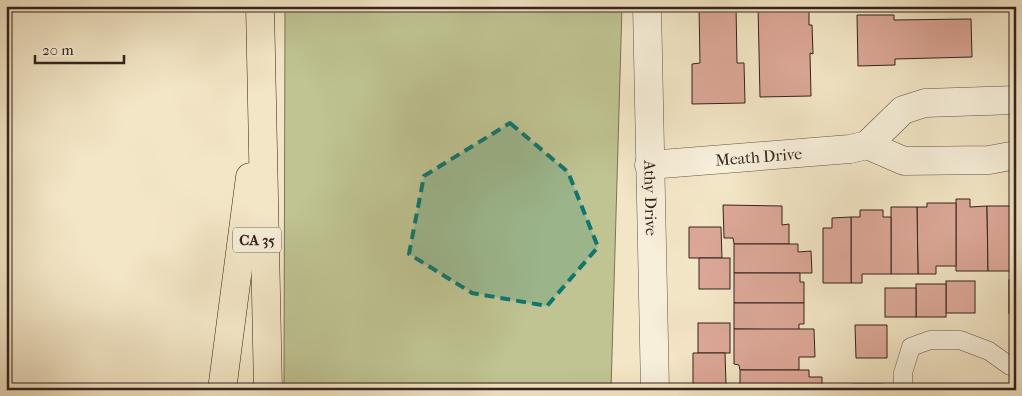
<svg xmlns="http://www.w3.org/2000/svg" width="1022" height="396" font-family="'IM FELL French Canon',serif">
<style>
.green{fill:#bfc492;stroke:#7a7458}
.building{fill:#dca797;stroke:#34231d}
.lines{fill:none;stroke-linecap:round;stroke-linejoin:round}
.service-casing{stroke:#645447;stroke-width:19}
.minor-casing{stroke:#645447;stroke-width:29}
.primary-casing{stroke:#34231d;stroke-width:29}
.service{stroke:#f7efda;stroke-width:18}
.minor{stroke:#f7efda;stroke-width:28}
.primary{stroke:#f3e6c6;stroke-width:28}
.marked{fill:#0f766e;fill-opacity:0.2;stroke:#0f766e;stroke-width:4;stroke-dasharray:10 6;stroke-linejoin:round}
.labels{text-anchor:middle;stroke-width:5;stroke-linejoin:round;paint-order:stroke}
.shield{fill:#f7efda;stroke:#6e6056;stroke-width:1}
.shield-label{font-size:15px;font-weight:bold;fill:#34231d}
.street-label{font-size:16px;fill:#34231d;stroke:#f7efda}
</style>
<rect width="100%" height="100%" fill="#f3e6c6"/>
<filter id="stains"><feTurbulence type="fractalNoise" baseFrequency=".004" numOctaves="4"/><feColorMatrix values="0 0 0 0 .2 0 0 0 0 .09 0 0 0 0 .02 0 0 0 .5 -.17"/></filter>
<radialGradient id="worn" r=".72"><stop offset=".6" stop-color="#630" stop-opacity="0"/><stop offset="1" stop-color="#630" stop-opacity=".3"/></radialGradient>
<!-- green -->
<path class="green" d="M285 6H622L611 390H284Z"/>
<!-- building -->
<g class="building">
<path d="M699 6H736L737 63H744L745 103 692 104V64L700 63Z"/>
<path d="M758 6H809V25H812L813 54 810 53 811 96 760 97Z"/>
<path d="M857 15H894V20L971 19 972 57 895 59V65L858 66Z"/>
<path d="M956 199H970V207L987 206 988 271H956Z"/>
<path d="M927 203H956V266H936V274H918L917 207H927Z"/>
<path d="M723 205 782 206V225L789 224V244H734L733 238H724Z"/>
<path d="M987 206H1016V271H988Z"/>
<path d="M891 207H917L918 274H891Z"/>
<path d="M860 210H883V217H891V274H862V283H851V217H860Z"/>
<path d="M851 217V283H823V228H832V218Z"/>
<path d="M689 227H721L722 258H689Z"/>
<path d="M734 244H798V252L811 251 812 273H734Z"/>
<rect x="699" y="258" width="31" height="31"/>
<path d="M734 273H800V282H804V303H734Z"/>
<rect x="1009" y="280" width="7" height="33"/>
<rect x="946" y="281" width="29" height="32"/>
<rect x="916" y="284" width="30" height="33"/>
<rect x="885" y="288" width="31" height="29"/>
<path d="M734 303H804V324H799V330L734 329Z"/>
<rect x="698" y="323" width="32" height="30"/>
<path d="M855 325H887V358H856Z"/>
<path d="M734 329H814L815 357H799V370H740L739 365 734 364Z"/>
<path d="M693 353H725L726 385H693Z"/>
<path d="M740 370H809V377H822V390H740Z"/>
<rect x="852" y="384" width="31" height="6"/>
</g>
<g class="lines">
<!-- service casing -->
<g class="service-casing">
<path id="service" d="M903 390V373L911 347 930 340H960L989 351 1010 366H1016"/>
</g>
<!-- minor casing -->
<g class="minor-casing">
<g id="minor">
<path id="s1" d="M647 6 655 390"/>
<path d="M867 145 904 161 989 160 1016 155"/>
<path id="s2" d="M649 165 850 149 867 145 903 110 925 103 1016 100"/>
</g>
</g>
<!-- primary casing -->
<g class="primary-casing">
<g id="primary">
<path d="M260 6 268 390"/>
<path d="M222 390 250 177"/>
</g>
</g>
<!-- service -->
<use href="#service" class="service"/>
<!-- minor -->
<use href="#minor" class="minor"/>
<!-- primary -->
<use href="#primary" class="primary"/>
</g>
<!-- marked area -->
<path class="marked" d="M510 123 568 172 598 247 547 306 472 293 409 254 424 176Z"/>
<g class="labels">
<!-- shield labels -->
<rect class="shield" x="233" y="227.5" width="48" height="25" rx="4"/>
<g class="shield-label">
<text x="257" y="245">CA 35</text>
</g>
<!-- street labels -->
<g class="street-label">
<text dy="6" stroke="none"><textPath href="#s2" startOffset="110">Meath Drive</textPath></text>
<text dy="6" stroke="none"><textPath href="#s1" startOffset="192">Athy Drive</textPath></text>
</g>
</g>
<!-- margin -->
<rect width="1022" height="396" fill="none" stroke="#f3e6c6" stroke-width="25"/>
<rect x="8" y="8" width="1007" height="381" fill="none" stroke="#34231d" stroke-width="2.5"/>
<rect x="12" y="12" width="997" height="371" fill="none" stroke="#34231d"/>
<!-- scale -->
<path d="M35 55v8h89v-8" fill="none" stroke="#34231d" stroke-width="2.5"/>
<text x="42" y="55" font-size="15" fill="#34231d" stroke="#f7efda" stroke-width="4" paint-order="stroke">20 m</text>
<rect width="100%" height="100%" filter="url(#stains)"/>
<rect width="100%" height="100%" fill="url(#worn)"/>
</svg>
